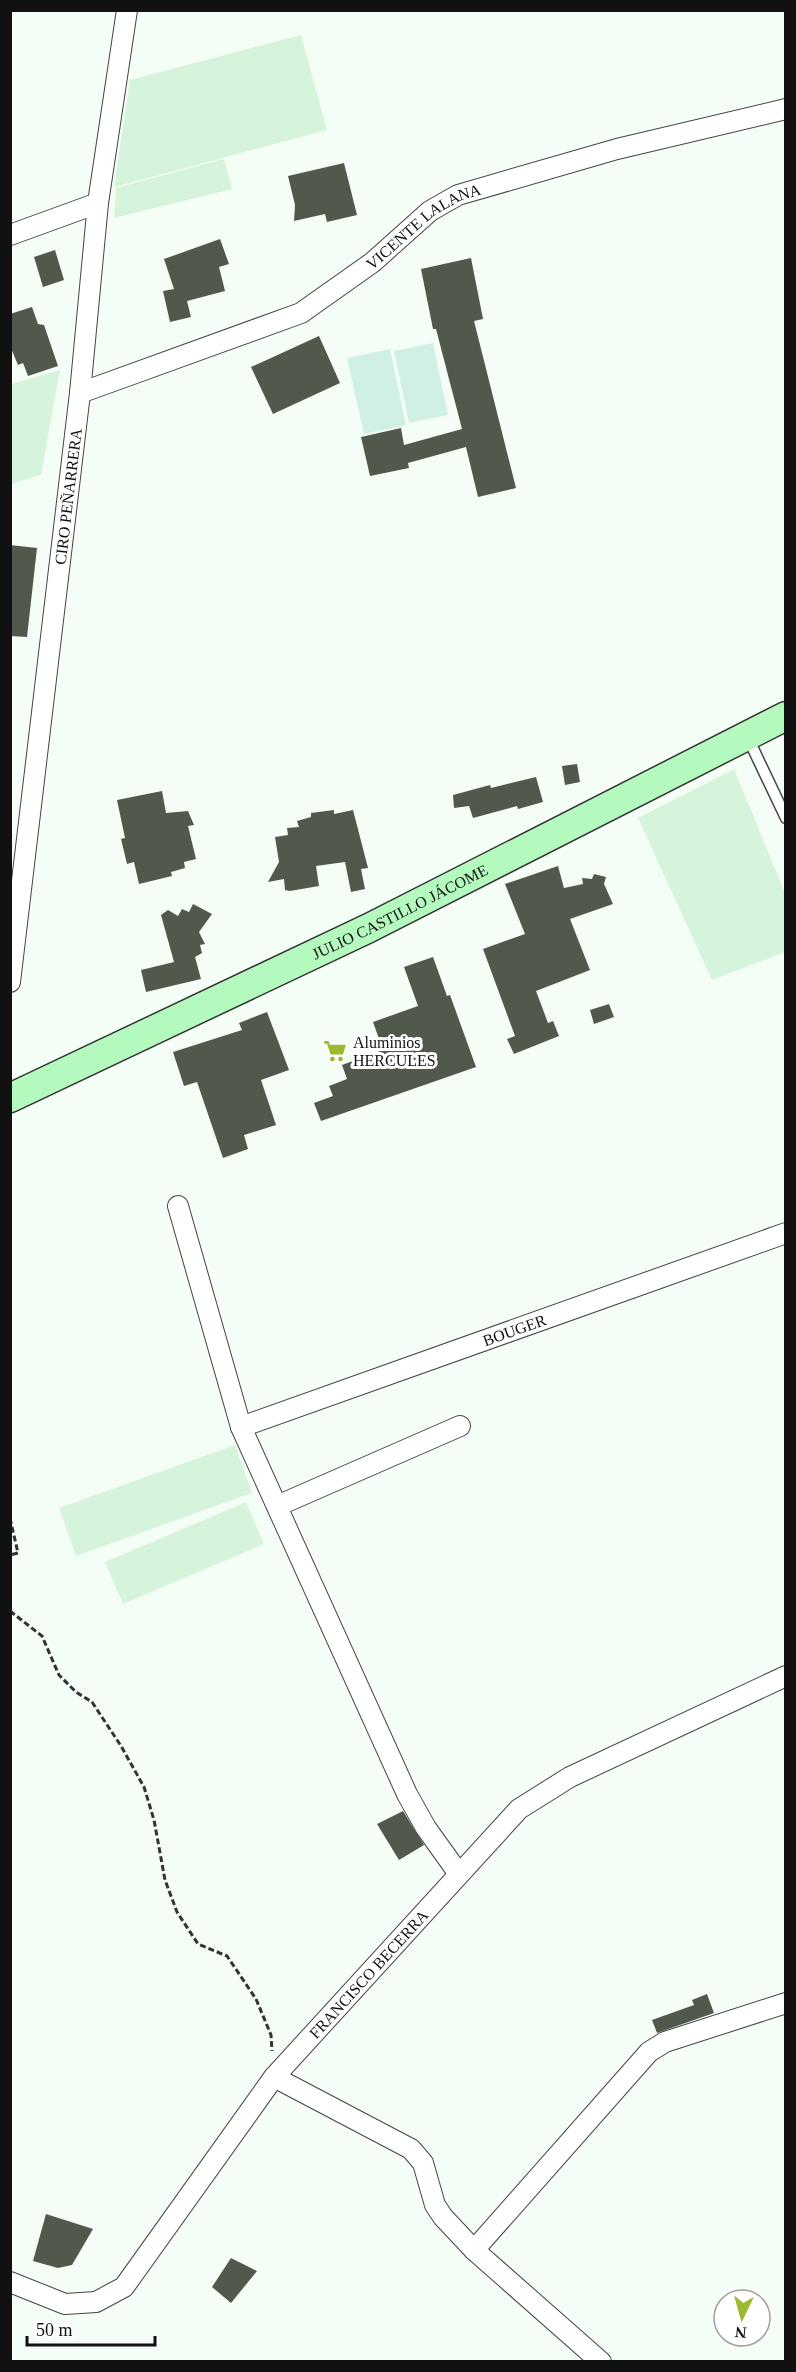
<svg xmlns="http://www.w3.org/2000/svg" width="796" height="2372" font-family="'Times New Roman',serif">
<style>
.farmland{fill:#d5f4db}
.pitch{fill:#d0f0e4}
.building{fill:#51594d}
.lines{fill:none;stroke-linecap:round;stroke-linejoin:round}
.lane-casing{stroke:#444;stroke-width:13}
.street-casing{stroke:#444;stroke-width:22}
.secondary-casing{stroke:#333;stroke-width:31}
.path{stroke:#333;stroke-width:3;stroke-dasharray:6 3;stroke-linecap:butt}
.lane{stroke:#fff;stroke-width:10}
.street{stroke:#fff;stroke-width:20}
.secondary{stroke:#b4fabf;stroke-width:28}
.labels{text-anchor:middle;stroke-width:6;stroke-linejoin:round;paint-order:stroke}
.street-label{font-size:16px;fill:#111;stroke:#fff}
.poi-label{font-size:16px;fill:#111;stroke:#fff;text-anchor:start}
</style>
<rect width="100%" height="100%" fill="#f5fef6"/>
<!-- farmland -->
<g class="farmland">
<path d="M301 35 327 130 114 187 130 80Z"/>
<path d="M224 159 232 189 114 218 116 188Z"/>
<path d="M60 370 41 475 11 484V384Z"/>
<path d="M734 769 785 893V952L712 980 638 818Z"/>
<path d="M235 1445 252 1493 76 1556 59 1508Z"/>
<path d="M246 1502 264 1544 123 1604 105 1562Z"/>
</g>
<!-- pitch -->
<g class="pitch">
<path d="M433 343 448 415 409 423 394 351Z"/>
<path d="M390 349 406 425 364 434 347 358Z"/>
</g>
<!-- building -->
<g class="building">
<path d="M344 163 357 215 327 222 325 214 294 221 295 205 288 176Z"/>
<path d="M220 239 229 264 219 267 225 291 187 301 191 317 170 322 163 291 174 289 164 259Z"/>
<path d="M55 250 64 280 43 287 34 257Z"/>
<path d="M471 258 483 319 474 321 516 488 478 497 466 447 408 463 409 468 370 476 361 437 401 428 404 445 462 429 436 329H433L421 269Z"/>
<path d="M32 307 38 324 44 325 58 366 28 376 23 363 18 365 10 346V314Z"/>
<path d="M319 336 340 383 273 414 251 367Z"/>
<path d="M10 545 37 548 27 637 10 636Z"/>
<path d="M577 764 580 782 565 785 562 766Z"/>
<path d="M536 777 543 802 518 809 517 806 473 818 469 806 454 808 453 795 490 785 491 788Z"/>
<path d="M162 791 166 813 188 811 194 825 188 826 196 859 184 862 185 868 171 872 172 876 139 884 134 862 127 864 121 839 125 838 117 800Z"/>
<path d="M334 810V814L353 810 368 868 361 869 365 889 351 892 345 862 316 866 319 886 290 891 285 890 284 879 268 882 279 862 275 837 288 835 287 828 299 827 297 821 311 817V813Z"/>
<path d="M558 866 564 888 583 884 582 878 592 879 594 874 606 877 604 884 613 904 570 919 590 970 536 991 548 1023 553 1021 559 1036 514 1054 507 1039 515 1036 483 949 525 934 505 884Z"/>
<path d="M193 904 212 914 199 932 205 944 200 945 202 953 195 957 201 979 146 992 141 970 174 962 161 915 168 910 178 916 182 909 189 912Z"/>
<path d="M433 957 447 996 450 995 476 1067 321 1121 314 1103 333 1096 329 1086 347 1079 342 1065 383 1050 373 1022 418 1006 404 967Z"/>
<path d="M609 1004 614 1017 594 1024 590 1010Z"/>
<path d="M267 1012 289 1070 261 1080 276 1125 244 1135 248 1149 223 1158 197 1082 184 1086 173 1052 242 1030 239 1023Z"/>
<path d="M403 1811 424 1845 399 1860 377 1824Z"/>
<path d="M707 1994 714 2013 657 2033 652 2020 694 2005 692 2000Z"/>
<path d="M46 2214 93 2229 72 2265 58 2268 33 2261Z"/>
<path d="M231 2258 257 2271 231 2303 212 2287Z"/>
</g>
<g class="lines">
<!-- lane casing -->
<g class="lane-casing">
<path id="lane" d="M747 736 786 818"/>
</g>
<!-- street casing -->
<g class="street-casing">
<g id="street">
<path d="M10 235 98 203"/>
<path id="s1" d="M80 393 301 313 373 262 430 211 458 195 617 149 786 109"/>
<path id="s2" d="M10 982 80 393 98 203 127 10"/>
<path d="M178 1206 241 1427 407 1794 426 1828 459 1874"/>
<path id="s3" d="M241 1427 786 1233"/>
<path d="M277 1506 460 1426"/>
<path d="M274 2077 411 2149 423 2163 435 2205 443 2217 474 2250 601 2362"/>
<path d="M474 2250 649 2052 665 2042 786 2003"/>
<path id="s4" d="M10 2282 65 2304 96 2302 124 2287 274 2077 519 1809 570 1777 786 1676"/>
</g>
</g>
<!-- secondary casing -->
<g class="secondary-casing">
<g id="secondary">
<path id="s5" d="M10 1098 369 928 786 716"/>
</g>
</g>
<!-- path -->
<g class="path">
<path d="M10 1518 18 1553 10 1555"/>
<path d="M10 1611 42 1636 59 1675 76 1692 92 1702 121 1746 144 1787 154 1820 165 1880 177 1912 198 1944 227 1956 256 1999 271 2035 272 2051"/>
</g>
<!-- lane -->
<use href="#lane" class="lane"/>
<!-- street -->
<use href="#street" class="street"/>
<!-- secondary -->
<use href="#secondary" class="secondary"/>
</g>
<!-- icons -->
<defs>
<g id="supermarket-bare" transform="scale(1.8)"><path d="M-6-5.5h2.5l.6 2H6L4.5 2H-2.5L-4.4-4H-6ZM-1.5 3.2a1.3 1.3 0 1 0 .1 0ZM3 3.2a1.3 1.3 0 1 0 .1 0Z" fill="#9bba2f" stroke="#fff" stroke-width="2.5" paint-order="stroke"/></g>
</defs>
<g fill-rule="evenodd">
<use href="#supermarket-bare" x="335" y="1051"/>
</g>
<g class="labels">
<!-- street labels -->
<g class="street-label">
<text dy="6" stroke="none"><textPath href="#s1" startOffset="386">VICENTE LALANA</textPath></text>
<text dy="6" stroke="none"><textPath href="#s2" startOffset="489">CIRO PEÑARRERA</textPath></text>
<text dy="6" stroke="none"><textPath href="#s5" startOffset="432">JULIO CASTILLO JÁCOME</textPath></text>
<text dy="6" stroke="none"><textPath href="#s3" startOffset="290">BOUGER</textPath></text>
<text dy="6" stroke="none"><textPath href="#s4" startOffset="520">FRANCISCO BECERRA</textPath></text>
</g>
<!-- poi labels -->
<g class="poi-label">
<text x="353" y="1048">Aluminios<tspan x="353" dy="18">HERCULES</tspan></text>
</g>
</g>
<!-- border -->
<rect width="796" height="2372" fill="none" stroke="#111111" stroke-width="24"/>
<!-- north arrow -->
<g transform="translate(742 2318) rotate(185)"><circle r="28" fill="#ffffff" stroke="#a0a0a0" stroke-width="1.5"/>
<path d="M0-4.5L10 22L0 15L-10 22Z" fill="#9bba2f"/>
<text y="-9" font-size="16" font-weight="bold" text-anchor="middle" fill="#111111">N</text>
</g>
<!-- scale -->
<path d="M27 2336v9h128v-9" fill="none" stroke="#111111" stroke-width="3"/>
<text x="36" y="2336" font-size="18" fill="#111111" stroke="#ffffff" stroke-width="4.5" paint-order="stroke">50 m</text>
</svg>
